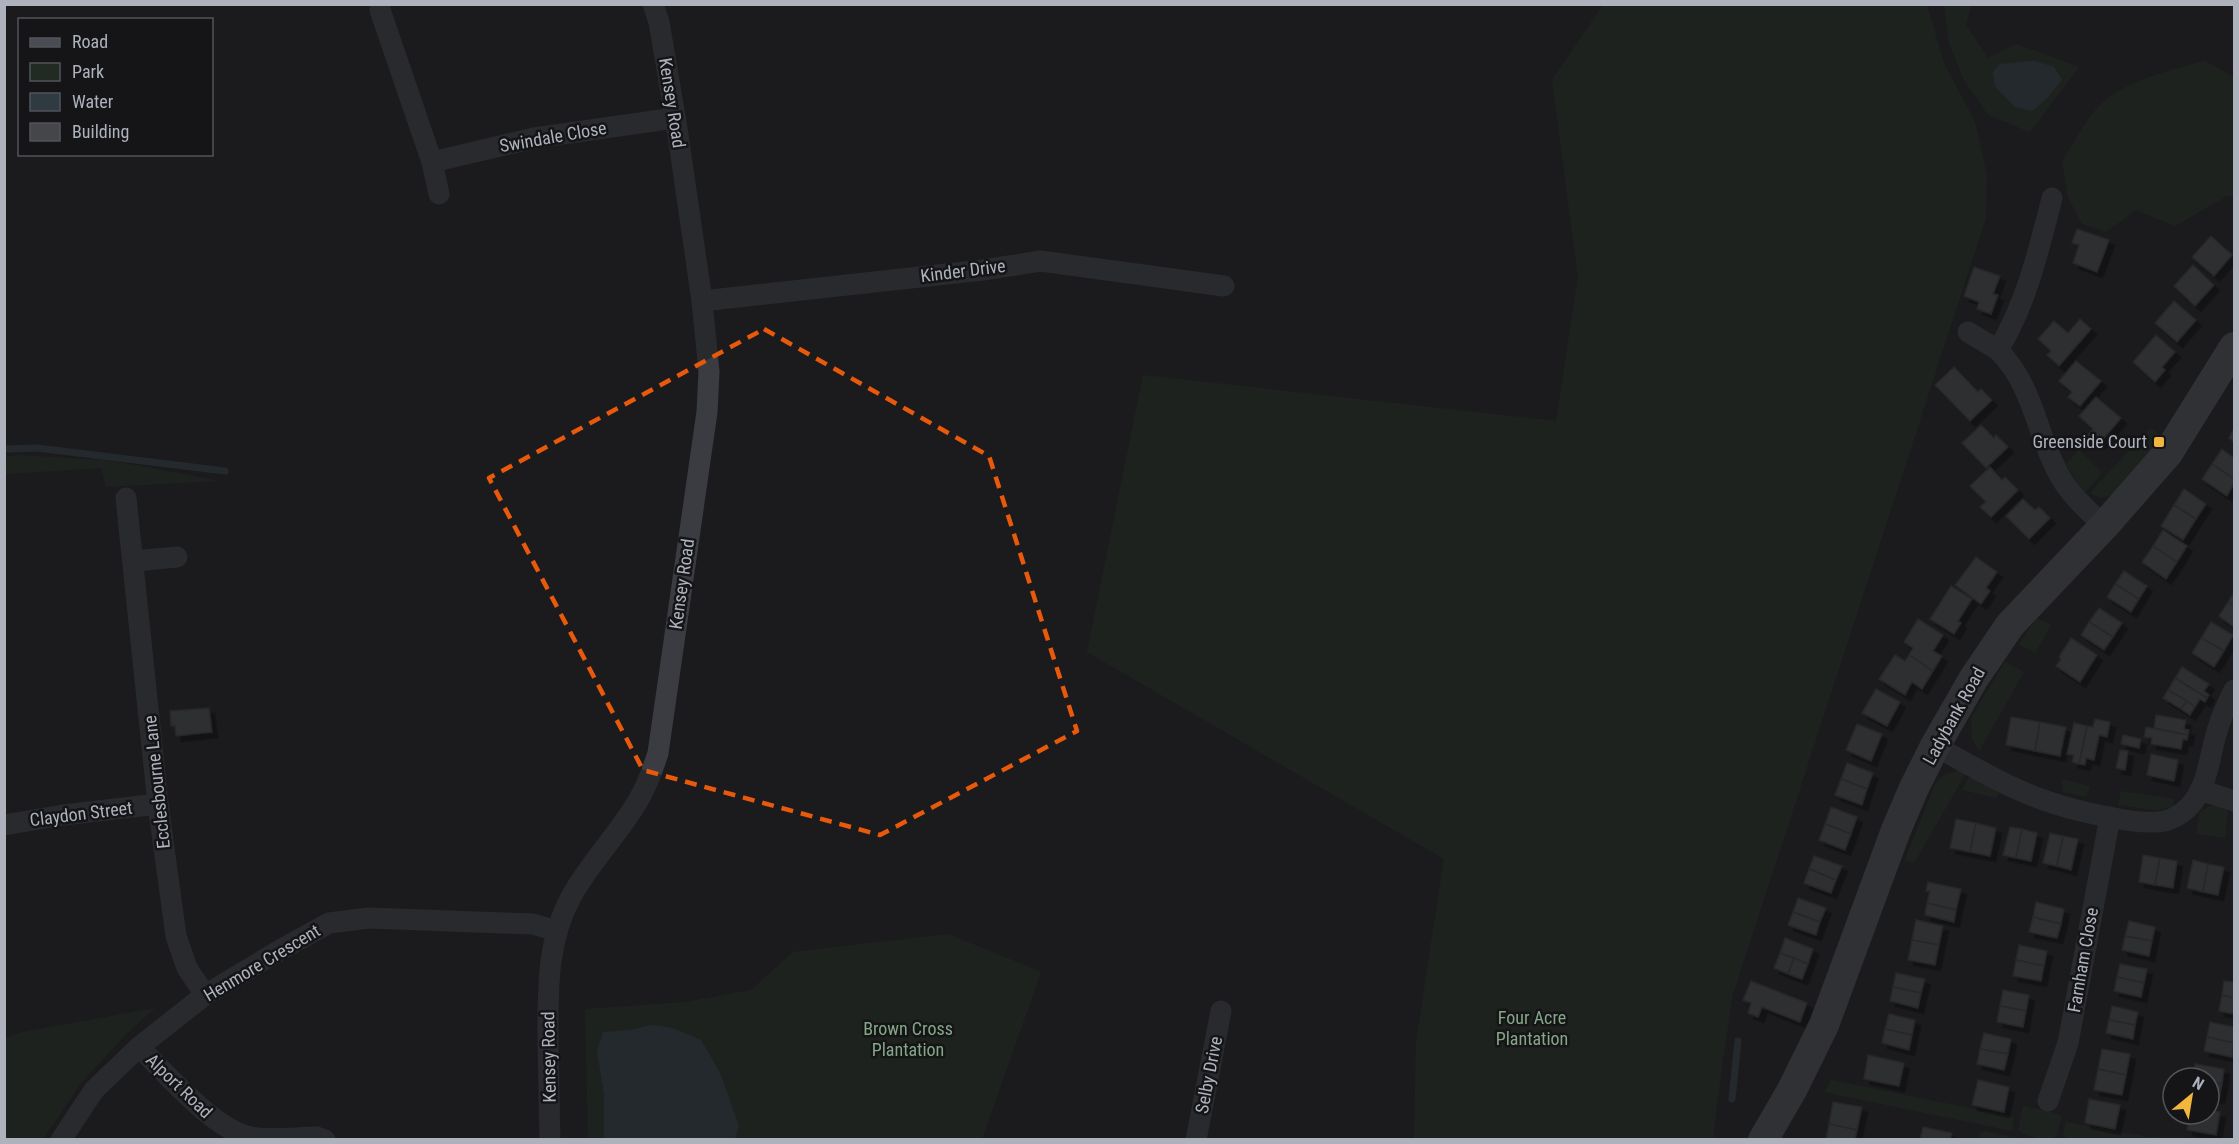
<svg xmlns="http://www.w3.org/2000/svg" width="2239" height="1144" font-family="'Roboto Condensed',sans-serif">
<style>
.green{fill:#222b23}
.water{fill:#303a41}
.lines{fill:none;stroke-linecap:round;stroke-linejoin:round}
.stream{stroke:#303a41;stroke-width:7}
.building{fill:#45464a;stroke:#353539;stroke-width:1.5;filter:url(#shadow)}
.street{stroke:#3b3c42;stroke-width:21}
.secondary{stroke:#494c52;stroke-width:30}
.marked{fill:none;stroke:#e8590c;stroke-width:4.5;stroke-dasharray:12 8;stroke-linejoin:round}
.poi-dot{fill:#f1b63e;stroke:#151518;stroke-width:2}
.labels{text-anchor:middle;stroke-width:5;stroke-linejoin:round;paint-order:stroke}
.street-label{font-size:18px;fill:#adb2bc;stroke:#151518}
.poi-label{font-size:18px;fill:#adb2bc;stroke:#151518;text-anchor:end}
.park-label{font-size:18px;fill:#85a787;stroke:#151518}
</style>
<defs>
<filter id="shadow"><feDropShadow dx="5.5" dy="5.5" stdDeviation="0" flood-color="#0009"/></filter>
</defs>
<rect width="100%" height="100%" fill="#1b1b1d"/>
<!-- green -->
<g class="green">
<path d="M1603 5H1927L1944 63 1975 122 1987 175 1986 218 1733 994 1722 1065 1713 1139H1414L1416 1042 1444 859 1087 652 1143 375 1556 421 1578 277 1552 80Z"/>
<path d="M1944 5H1971L1966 25 1988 58 2016 44 2079 67 2030 132 1988 115 1964 80 1949 43Z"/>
<path d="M2205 61 2234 77V196H2227L2175 226 2136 210 2106 232 2082 224 2068 197 2062 161C2073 145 2085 121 2098 107 2124 81 2170 70 2205 61Z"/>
<path d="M2151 428 2166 441 2114 495 2101 498 2091 494 2093 489Z"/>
<path d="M2079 450 2102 473 2084 494 2066 464Z"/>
<path d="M18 455 103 460 152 468 219 481 106 487 101 468 5 474V457Z"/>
<path d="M2037 618 2051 625 2035 653 2019 644Z"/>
<path d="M2005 662 2024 672 1979 751 1972 739 1971 718Z"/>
<path d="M1961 770 1967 771 1914 863 1905 860 1935 784 1944 775Z"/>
<path d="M1972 772 2001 785 1997 798 1962 790Z"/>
<path d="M2062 779 2090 786 2086 797 2063 792Z"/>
<path d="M2121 791 2174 799 2173 807 2156 810 2118 805Z"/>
<path d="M2210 806H2220L2228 811 2225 838 2196 834 2200 812Z"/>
<path d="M948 934 1041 972 982 1139H735L738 1126 651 1025 630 1030 597 1052 604 1095V1139H588L585 1009 686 1002 751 990 793 952Z"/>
<path d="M155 1008 126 1034 81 1083 43 1139H5V1039L18 1033Z"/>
<path d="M1831 1080 2014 1117 2012 1131 1824 1092Z"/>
<path d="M2023 1106 2059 1114 2061 1118 2057 1136C2048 1141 2027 1138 2018 1130Z"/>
<path d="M2066 1122 2149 1137 2229 1139H2067L2063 1134Z"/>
<path d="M1985 1131 2013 1138 2015 1139H1978L1981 1132Z"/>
</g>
<!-- water -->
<g class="water">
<path d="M2035 61 2054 67 2062 80 2045 100 2032 111 2015 107 1995 86 1993 72 2000 64Z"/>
<path d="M651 1025 672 1028 701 1040 720 1073 739 1126 735 1139H604V1095L597 1052 603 1032 630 1030Z"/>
</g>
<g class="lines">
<!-- stream -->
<g class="stream">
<path d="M4 449 37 448 225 471"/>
<path d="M1732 1099 1738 1041"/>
</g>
</g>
<!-- building -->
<g class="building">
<path d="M2077 229 2109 240 2097 272 2073 263 2079 245 2072 243Z"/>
<path d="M2211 236 2232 255 2214 276 2192 257Z"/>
<path d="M2193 265 2214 285 2195 306 2174 286Z"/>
<path d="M1974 267 2000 276 1993 294 1998 295 1991 314 1977 309 1979 302 1964 296Z"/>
<path d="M2174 301 2196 320 2177 342 2155 323Z"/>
<path d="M2080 319 2091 329 2059 366 2047 355 2051 351 2038 339 2054 321 2068 333Z"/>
<path d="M2156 335 2175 352 2162 367 2165 370 2155 382 2133 362Z"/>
<path d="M2076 361 2101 381 2080 406 2068 397 2072 392 2059 381Z"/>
<path d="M1954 367 1978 392 1981 389 1992 400 1970 421 1935 385Z"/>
<path d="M2096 397 2121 418 2099 444 2088 435 2093 429 2079 416Z"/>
<path d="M1981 425 1994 438 1996 435 2008 447 1986 468 1962 443Z"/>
<path d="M2234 429V442L2229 438Z"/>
<path d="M2222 449 2234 458V479L2212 464Z"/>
<path d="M2212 464 2234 479V483L2227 496 2202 479Z"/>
<path d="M1990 467 2002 480 2005 477 2018 490 1991 517 1980 507 1986 502 1970 486Z"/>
<path d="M2184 489 2206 504 2196 519 2174 505Z"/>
<path d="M2023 499 2035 510 2039 507 2050 518 2029 539 2006 516Z"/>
<path d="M2174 505 2196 519 2183 540 2161 526Z"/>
<path d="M2163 530 2187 546 2177 562 2153 546Z"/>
<path d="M2153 546 2177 562 2166 579 2142 562Z"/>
<path d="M1976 557 1997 572 1986 588 1990 591 1981 604 1955 585Z"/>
<path d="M2124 571 2147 586 2139 599 2115 584Z"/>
<path d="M2115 584 2139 599 2131 612 2107 597Z"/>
<path d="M1951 586 1972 599 1958 621 1961 623 1954 634 1930 619Z"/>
<path d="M2234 592V607L2228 602Z"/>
<path d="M2228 602 2234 607V627L2219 616Z"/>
<path d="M2099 608 2122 623 2113 637 2089 622Z"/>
<path d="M1918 619 1943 635 1933 651 1942 656 1933 671 1909 655 1913 648 1904 642Z"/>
<path d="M2089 622 2113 637 2104 650 2081 635Z"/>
<path d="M2211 622 2233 635 2224 651 2201 638Z"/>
<path d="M2071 638 2097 655 2080 682 2056 666 2061 659 2059 657Z"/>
<path d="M2201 638 2224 651 2214 667 2192 653Z"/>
<path d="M1895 655 1905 661 1909 655 1933 671 1922 689 1912 682 1905 695 1879 679Z"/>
<path d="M2182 667 2209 684 2204 691 2209 695 2207 698 2175 678Z"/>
<path d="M2175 678 2207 698 2205 702 2200 699 2195 707 2168 690Z"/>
<path d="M1876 689 1900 702 1887 726 1862 713Z"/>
<path d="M2168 690 2187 701 2181 709 2163 698Z"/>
<path d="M2187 701 2195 707 2190 715 2181 709Z"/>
<path d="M209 708 212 732 176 736 175 726H171L170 711Z"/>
<path d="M2156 715 2186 720 2184 729 2189 730 2188 735 2154 728Z"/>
<path d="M2011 717 2040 722 2035 751 2006 745Z"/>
<path d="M2095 719 2110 722 2107 737 2099 735 2094 760 2086 758 2085 765 2079 764 2087 726 2093 727Z"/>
<path d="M2040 722 2066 727 2060 756 2035 751Z"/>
<path d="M2074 723 2087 726 2079 764 2072 762 2074 755 2067 754Z"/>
<path d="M1857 724 1882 734 1871 761 1846 750Z"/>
<path d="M2146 727 2188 735 2187 740 2183 739 2181 749 2151 744 2152 738 2144 737Z"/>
<path d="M2123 735 2141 739 2139 748 2121 744Z"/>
<path d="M2120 750 2128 751 2125 770 2116 768Z"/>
<path d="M2151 754 2178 760 2174 781 2147 775Z"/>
<path d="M1847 763 1873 773 1867 789 1841 779Z"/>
<path d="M1841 779 1867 789 1862 805 1835 795Z"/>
<path d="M1831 807 1857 817 1851 834 1825 824Z"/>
<path d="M1956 819 1976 823 1970 852 1950 848Z"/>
<path d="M1976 823 1996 828 1990 856 1970 852Z"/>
<path d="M1825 824 1851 834 1845 850 1819 840Z"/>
<path d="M2010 827 2022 829 2016 858 2003 855Z"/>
<path d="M2022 829 2037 833 2031 861 2016 858Z"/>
<path d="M2050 833 2063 836 2057 866 2043 863Z"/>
<path d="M2063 836 2078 839 2071 870 2057 866Z"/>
<path d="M2143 855 2160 858 2155 885 2139 882Z"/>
<path d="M1814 856 1842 866 1836 880 1809 869Z"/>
<path d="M2160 858 2177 861 2173 888 2155 885Z"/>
<path d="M2193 860 2208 864 2203 892 2187 888Z"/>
<path d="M2208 864 2224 867 2218 895 2203 892Z"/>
<path d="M1809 869 1836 880 1831 893 1804 883Z"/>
<path d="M1928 882 1961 889 1956 910 1927 903 1930 891H1926Z"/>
<path d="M1798 898 1826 908 1820 922 1793 912Z"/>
<path d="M2036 902 2064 909 2061 924 2033 917Z"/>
<path d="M1927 903 1956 910 1954 922 1925 915Z"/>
<path d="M1793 912 1820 922 1816 935 1788 925Z"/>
<path d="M2033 917 2061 924 2057 938 2029 932Z"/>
<path d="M1916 920 1943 926 1939 945 1912 940Z"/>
<path d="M2129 921 2155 927 2152 941 2125 936Z"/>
<path d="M2125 936 2152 941 2149 956 2122 950Z"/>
<path d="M1785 938 1813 949 1808 964 1780 953Z"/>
<path d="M1912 940 1939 945 1935 965 1908 960Z"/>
<path d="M2019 945 2047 951 2044 966 2016 960Z"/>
<path d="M1780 953 1794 958 1788 974 1774 968Z"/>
<path d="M1794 958 1808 964 1802 979 1788 974Z"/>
<path d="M2016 960 2044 966 2041 981 2013 976Z"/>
<path d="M2120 964 2147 969 2144 983 2117 977Z"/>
<path d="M1896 973 1925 979 1921 993 1893 987Z"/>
<path d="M2117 977 2144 983 2141 997 2114 991Z"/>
<path d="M1751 981 1807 1003 1800 1022 1762 1007 1758 1017 1748 1013 1751 1003 1743 1000Z"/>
<path d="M2224 981 2234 982V998L2222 995Z"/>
<path d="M1893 987 1921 993 1918 1008 1890 1001Z"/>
<path d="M2003 990 2029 995 2026 1011 2000 1006Z"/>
<path d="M2222 995 2234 998V1014L2219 1011Z"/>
<path d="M2000 1006 2026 1011 2023 1027 1997 1022Z"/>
<path d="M2112 1006 2138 1012 2135 1025 2109 1020Z"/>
<path d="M1889 1014 1915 1020 1912 1035 1885 1029Z"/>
<path d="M2109 1020 2135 1025 2133 1039 2106 1033Z"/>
<path d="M2210 1022 2234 1027V1043L2207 1037Z"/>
<path d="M1885 1029 1912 1035 1909 1050 1882 1043Z"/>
<path d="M1984 1033 2011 1039 2008 1054 1980 1049Z"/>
<path d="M2207 1037 2234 1043 2232 1057 2204 1051Z"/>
<path d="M1980 1049 2008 1054 2004 1070 1977 1064Z"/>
<path d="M2102 1049 2130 1054 2126 1075 2098 1069Z"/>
<path d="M1868 1055 1904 1063 1899 1086 1864 1079Z"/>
<path d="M2195 1064 2224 1069 2222 1084 2209 1081V1078H2192Z"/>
<path d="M2098 1069 2126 1075 2122 1095 2094 1090Z"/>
<path d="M1978 1080 2009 1087 2004 1112 1972 1105Z"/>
<path d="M2209 1081 2222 1084 2219 1098 2209 1097Z"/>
<path d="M2089 1099 2120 1105 2115 1129 2085 1123Z"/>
<path d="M1833 1102 1862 1107 1857 1130 1829 1124Z"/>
<path d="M2209 1110 2220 1112 2216 1135 2187 1130 2190 1114H2209Z"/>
<path d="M1829 1124 1857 1130 1855 1140H1826Z"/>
<path d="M1923 1127 1952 1133 1950 1140H1920Z"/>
</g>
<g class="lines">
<!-- street -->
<g class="street">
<path d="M380 10 432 162 439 194"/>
<path d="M432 162 534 138 675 118"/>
<path d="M2052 198C2039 249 2026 305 1998 350 2036 389 2035 434 2061 478 2072 497 2089 511 2104 526"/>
<path d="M702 301 983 270 1041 261 1224 286"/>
<path d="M1968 332 1998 350"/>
<path d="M126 498 158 804 176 936 187 968 205 995"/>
<path d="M134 561 177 557"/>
<path d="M1935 746C1967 763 1999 783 2033 796 2060 807 2141 829 2168 820 2177 817 2187 810 2193 802 2209 781 2210 752 2218 728 2222 715 2228 702 2234 690"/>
<path d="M2200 790 2234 801"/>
<path d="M4 825 63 815 158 804"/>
<path d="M139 1047C167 1074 214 1130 251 1137 271 1141 296 1137 317 1137L325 1140"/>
<path d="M2048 1101 2068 1043 2110 817"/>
<path d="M61 1140 94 1090 139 1047 205 995 280 950 329 923 369 918 533 924 557 931"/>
<path d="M550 1140C549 1108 549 1076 548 1044 548 993 546 943 571 897 590 862 619 834 639 799 647 785 653 769 658 753L707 412 709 372 702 301 677 128 659 22 653 4"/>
<path d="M1196 1140 1221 1011"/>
</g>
<!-- secondary -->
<path class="secondary" d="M1763 1140 1792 1090 1824 1025 1896 830 1914 788 1935 746 1974 678 2010 625 2104 526 2168 453 2234 347"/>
</g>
<!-- marked area -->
<path d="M0 0H2239V1144H0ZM764 329 989 456 1077 731 880 835 643 770 489 478Z" fill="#1b1b1d" fill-opacity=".55" fill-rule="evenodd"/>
<path class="marked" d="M764 329 989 456 1077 731 880 835 643 770 489 478Z"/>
<!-- markers -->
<rect class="poi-dot" x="2153" y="436" width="12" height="12" rx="3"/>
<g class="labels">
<!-- street labels -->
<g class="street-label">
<text transform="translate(672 103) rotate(81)" y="6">Kensey Road</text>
<text transform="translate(553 137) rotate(-10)" y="6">Swindale Close</text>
<text transform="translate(963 271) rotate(-7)" y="6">Kinder Drive</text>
<text transform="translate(682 584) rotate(-82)" y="6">Kensey Road</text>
<text transform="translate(1954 716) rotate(-61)" y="6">Ladybank Road</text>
<text transform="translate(157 782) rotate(-96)" y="6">Ecclesbourne Lane</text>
<text transform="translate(81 814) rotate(-7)" y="6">Claydon Street</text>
<text transform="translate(2083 960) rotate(-80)" y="6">Farnham Close</text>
<text transform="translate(262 963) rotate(-31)" y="6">Henmore Crescent</text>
<text transform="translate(549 1057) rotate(-91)" y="6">Kensey Road</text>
<text transform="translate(1209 1075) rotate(-79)" y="6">Selby Drive</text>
<text transform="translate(179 1086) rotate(44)" y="6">Alport Road</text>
</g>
<!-- poi labels -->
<g class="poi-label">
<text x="2147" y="448">Greenside Court</text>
</g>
<!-- park labels -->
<g class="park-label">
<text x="1532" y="1024">Four Acre<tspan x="1532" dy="21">Plantation</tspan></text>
<text x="908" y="1035">Brown Cross<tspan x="908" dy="21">Plantation</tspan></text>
</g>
</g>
<!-- border -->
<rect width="2239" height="1144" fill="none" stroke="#adb2bc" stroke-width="12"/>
<!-- legend -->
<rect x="18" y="18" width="195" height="138" fill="#151518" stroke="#52545a" stroke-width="1.5"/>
<rect x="30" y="38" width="30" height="9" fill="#494c52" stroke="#52545a" stroke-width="1.5"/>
<text x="72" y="48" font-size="18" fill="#adb2bc">Road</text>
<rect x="30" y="63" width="30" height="18" fill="#222b23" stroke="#52545a" stroke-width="1.5"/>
<text x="72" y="78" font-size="18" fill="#adb2bc">Park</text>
<rect x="30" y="93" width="30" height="18" fill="#303a41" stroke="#52545a" stroke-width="1.5"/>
<text x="72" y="108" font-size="18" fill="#adb2bc">Water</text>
<rect x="30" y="123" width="30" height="18" fill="#45464a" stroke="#52545a" stroke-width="1.5"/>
<text x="72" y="138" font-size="18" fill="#adb2bc">Building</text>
<!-- north arrow -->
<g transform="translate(2191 1096) rotate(30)"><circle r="28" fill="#151518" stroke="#52545a" stroke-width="1.5"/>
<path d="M0-4.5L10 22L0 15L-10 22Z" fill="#f1b63e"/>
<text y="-9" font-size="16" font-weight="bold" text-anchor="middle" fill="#adb2bc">N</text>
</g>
</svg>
